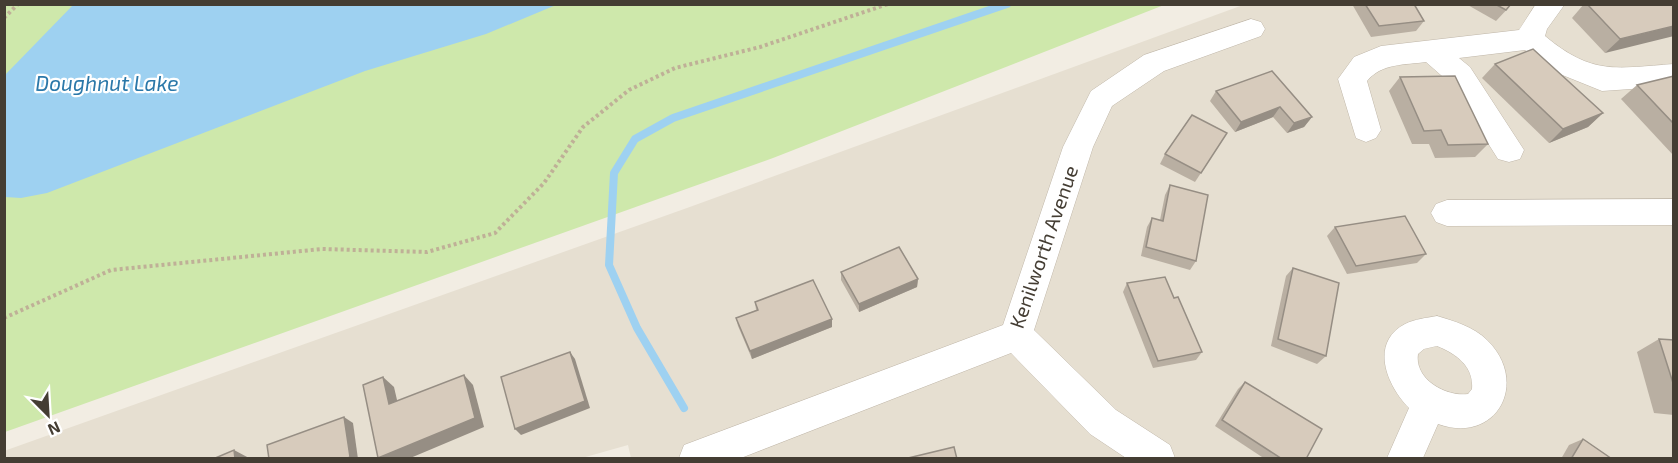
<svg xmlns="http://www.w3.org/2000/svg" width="1678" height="463" font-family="'Exo 2',sans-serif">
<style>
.residential{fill:#e6dfd1}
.green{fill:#cee8ab}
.water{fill:#9ed1f1}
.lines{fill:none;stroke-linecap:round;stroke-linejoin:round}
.stream{stroke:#9ed1f1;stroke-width:8}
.minor-casing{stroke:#c0b7a9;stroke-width:1}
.path{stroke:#bfb097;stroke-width:4;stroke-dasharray:3 3;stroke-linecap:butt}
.minor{fill:#fff;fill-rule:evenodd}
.wall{fill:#b9afa2}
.shaded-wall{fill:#968e84}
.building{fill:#d7cbbc;stroke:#968e84;stroke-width:1.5}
.labels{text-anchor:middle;stroke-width:4.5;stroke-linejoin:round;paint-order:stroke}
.street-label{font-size:20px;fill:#443d33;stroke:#fff}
.water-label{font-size:21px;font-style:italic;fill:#2b78a9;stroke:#fff}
</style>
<rect width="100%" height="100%" fill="#f2ede3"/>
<!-- residential -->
<path class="residential" d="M1243 5H1673V458H631L628 445 582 458H5L4 451 687 208Z"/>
<!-- green -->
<path class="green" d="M4 5H1164L773 158 5 432Z"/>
<!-- water -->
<path class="water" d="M73 5V4L556 5 486 34 365 71 47 193 21 198 5 197V75Z"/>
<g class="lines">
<!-- stream -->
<path class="stream" d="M684 408 637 328 609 265 614 173 635 139 673 118 1007 4"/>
<!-- minor casing -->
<g class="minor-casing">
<g id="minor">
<path d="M1536 4H1565L1547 29 1545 36C1593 76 1616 68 1674 64V86L1602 91 1545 68 1525 50 1459 58 1470 67 1524 150 1520 159 1509 162 1498 159 1450 83 1426 62C1405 65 1382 63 1367 81L1381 130 1376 138 1366 142 1356 138 1338 79 1354 57 1381 46 1519 30Z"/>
<path d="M1251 19 1261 22 1265 29 1261 36 1164 71 1112 106 1093 147 1034 330 1116 410 1170 445 1175 458H1126L1090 434 1011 353 741 458H679L684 445 1003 325 1063 147 1091 91 1144 55Z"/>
<path d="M1674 199V225L1447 226 1436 222 1431 213 1436 204 1447 200Z"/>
<path d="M1437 316C1454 321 1474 327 1487 340 1530 382 1497 445 1438 424L1423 458H1387L1409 408C1387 386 1369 343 1405 324 1415 319 1426 318 1437 316ZM1437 346C1457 354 1474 367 1472 389L1468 394C1446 397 1414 379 1418 354L1424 349Z"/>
</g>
</g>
<!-- path -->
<g class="path">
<path d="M4 18 18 4"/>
<path d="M4 318 111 270 322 249 427 252 495 233 544 183 583 127 629 90 675 68 760 47 888 4"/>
</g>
<!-- minor -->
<use href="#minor" class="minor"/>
</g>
<!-- wall -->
<g class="wall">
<path d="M1352 4H1414L1424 21 1416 31 1371 37Z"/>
<path d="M1466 4H1512L1496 21Z"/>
<path d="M1584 4H1674L1605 53 1572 18Z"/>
<path d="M1495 64 1603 113 1588 127 1549 143 1482 78Z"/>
<path d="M1272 71 1312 117 1304 127 1287 133 1273 117 1235 132 1210 101 1216 91Z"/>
<path d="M1674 76V156L1621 99 1637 85Z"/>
<path d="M1400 77 1488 144 1475 157 1435 158 1429 144H1412L1389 91Z"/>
<path d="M1221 142 1195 182 1160 164 1165 154Z"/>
<path d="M1170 185 1196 261 1190 270 1141 256 1147 227 1152 218 1160 220 1165 195Z"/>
<path d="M1335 227 1426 254 1417 263 1347 274 1327 236Z"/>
<path d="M1293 268 1326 356 1317 364 1271 346 1286 276Z"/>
<path d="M841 272 918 279 917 287 859 312 841 280Z"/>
<path d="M1127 283 1174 298 1202 352 1196 360 1153 368 1123 292Z"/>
<path d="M755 302 832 319V327L752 359 738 326 736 318 756 310Z"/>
<path d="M1659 339 1674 340V415L1654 413 1637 352Z"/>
<path d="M1245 382 1306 459H1265L1215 426 1238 389Z"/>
<path d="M1583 439 1612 459H1561L1569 445Z"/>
</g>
<!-- shaded-wall -->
<g class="shaded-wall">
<path d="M1674 26V36L1605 53 1620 39Z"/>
<path d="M1280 107 1273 117 1235 132 1241 122Z"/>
<path d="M1603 113 1588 127 1549 143 1563 129Z"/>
<path d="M1312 117 1304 127 1287 133 1294 123Z"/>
<path d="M918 279 917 287 859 312V304Z"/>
<path d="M832 319V327L752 359 750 351Z"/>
<path d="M570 352 575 359 590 408 521 435 515 429Z"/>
<path d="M464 375 473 385 484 427 408 459H379L378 458Z"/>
<path d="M383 377 394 387 400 413 389 404Z"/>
<path d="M344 417 353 423 358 459H346Z"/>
<path d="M234 450 249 458 235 459Z"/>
</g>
<!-- building -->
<g class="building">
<path d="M1365 4H1414L1424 21 1379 26Z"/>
<path d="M1495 4H1511L1506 10Z"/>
<path d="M1587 4H1674V26L1620 39Z"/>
<path d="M1533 49 1603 113 1563 129 1495 64Z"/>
<path d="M1272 71 1312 117 1294 123 1280 107 1241 122 1216 91Z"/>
<path d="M1455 76 1488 144 1448 145 1441 130 1424 131 1400 77Z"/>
<path d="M1674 76V124L1637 85Z"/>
<path d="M1192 115 1227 133 1201 173 1165 154Z"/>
<path d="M1170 185 1208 195 1196 261 1146 247 1152 218 1163 221Z"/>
<path d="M1405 216 1426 254 1356 266 1335 227Z"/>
<path d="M899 247 918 279 859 304 841 272Z"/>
<path d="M1293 268 1339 283 1326 356 1278 339Z"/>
<path d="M1165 277 1174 298 1178 297 1202 352 1158 361 1127 283Z"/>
<path d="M813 280 832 319 750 351 736 318 758 310 755 302Z"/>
<path d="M1659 339 1674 340V386Z"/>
<path d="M570 352 585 401 515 429 501 377Z"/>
<path d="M464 375 475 418 378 458 363 385 383 377 389 404Z"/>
<path d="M1245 382 1322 429 1306 459H1282L1222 420Z"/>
<path d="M344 417 350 457 346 459H269L267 445Z"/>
<path d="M1583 439 1612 459H1571Z"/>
<path d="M954 447 957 459H904Z"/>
<path d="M234 450 235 459H213Z"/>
</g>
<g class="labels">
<!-- street labels -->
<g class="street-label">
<text transform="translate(1044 247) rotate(-71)" y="7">Kenilworth Avenue</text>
</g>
<!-- water labels -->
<g class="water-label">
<text x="107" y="91">Doughnut Lake</text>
</g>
</g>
<!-- border -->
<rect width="1678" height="463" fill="none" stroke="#443d33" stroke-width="12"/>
<!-- north arrow -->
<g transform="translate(48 415) rotate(156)" stroke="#ffffff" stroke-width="4.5" paint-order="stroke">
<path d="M0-4.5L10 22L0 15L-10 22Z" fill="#443d33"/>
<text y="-9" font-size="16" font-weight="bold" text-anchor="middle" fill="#443d33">N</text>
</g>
</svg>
